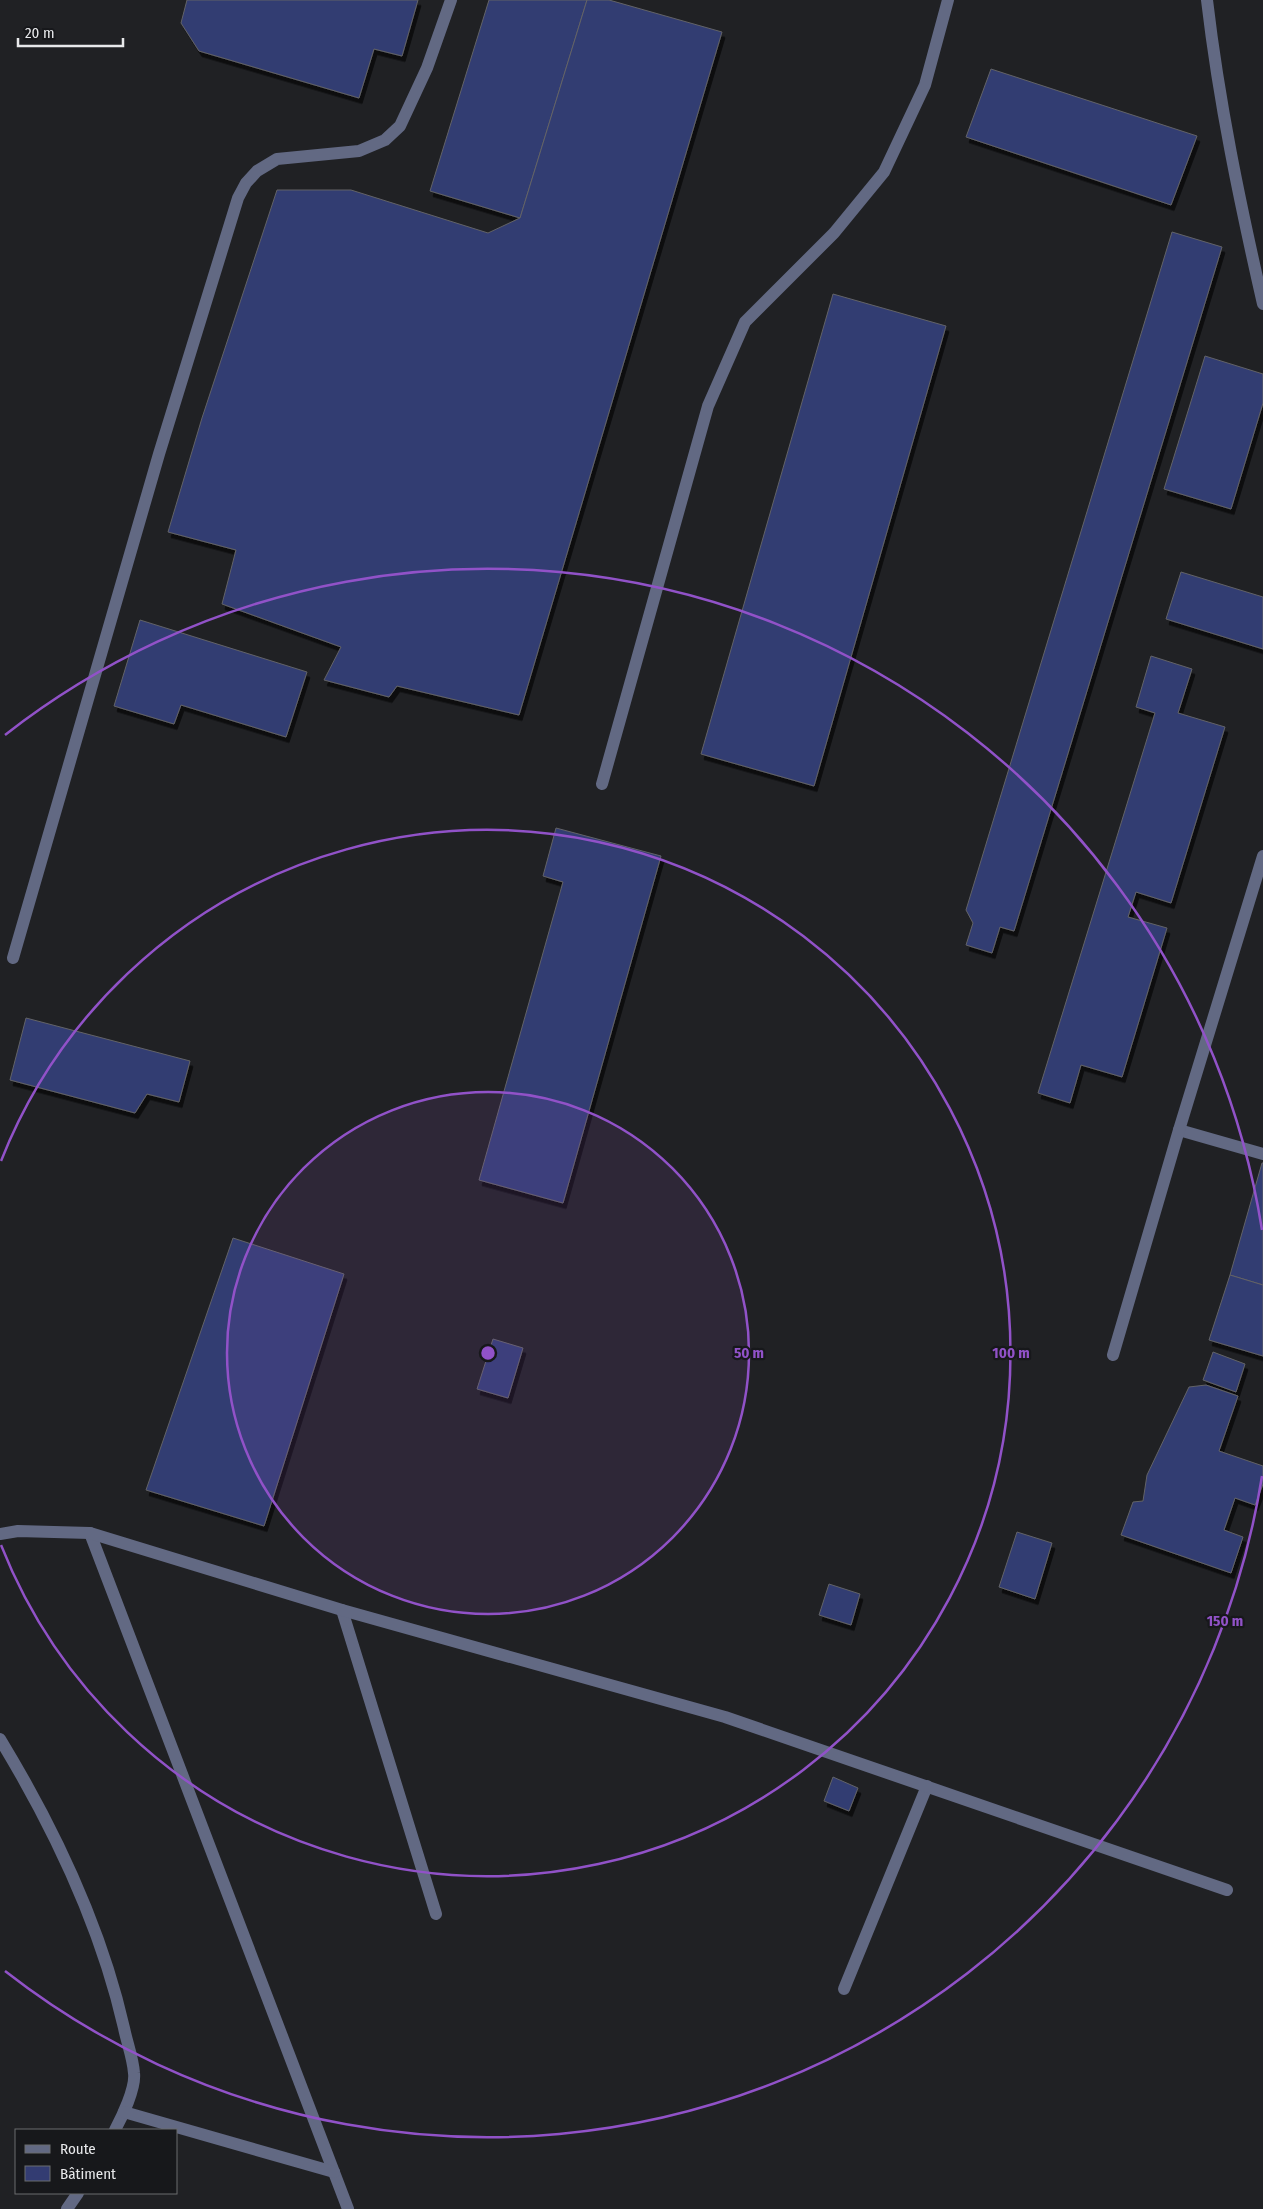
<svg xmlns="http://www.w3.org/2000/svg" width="1263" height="2209" font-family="'Fira Sans Condensed',sans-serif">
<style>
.building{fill:#333c72;stroke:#626367;filter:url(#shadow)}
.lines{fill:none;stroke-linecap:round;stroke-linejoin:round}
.service{stroke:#626983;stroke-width:12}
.minor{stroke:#626983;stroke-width:12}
.ring{fill:none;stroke:#9152c8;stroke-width:2.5}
.centre{fill:#9152c8;stroke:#17181b;stroke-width:2.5}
.ring-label{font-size:15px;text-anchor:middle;font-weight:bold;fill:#9152c8;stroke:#17181b;stroke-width:4.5;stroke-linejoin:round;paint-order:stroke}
</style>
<defs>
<filter id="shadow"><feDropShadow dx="3" dy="5.5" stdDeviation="0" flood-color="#0009"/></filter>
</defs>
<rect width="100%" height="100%" fill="#202124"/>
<!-- building -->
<g class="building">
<path d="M187 0H418L402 56 374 49 359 98 199 51 181 23Z"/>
<path d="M489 0H587L520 218 430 191Z"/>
<path d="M587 0H609L722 32 519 715 397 686 389 697 324 680 341 647 222 604 236 550 168 532 202 418 277 190H351L488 233 520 218Z"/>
<path d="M991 69 1197 136 1171 205 966 137Z"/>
<path d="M1172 232 1222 247 1014 931 1000 927 992 953 966 945 973 923 966 910Z"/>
<path d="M833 294 946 326 814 786 701 754Z"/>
<path d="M1205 356 1263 374V403L1231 509 1164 489Z"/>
<path d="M1181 572 1263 597V649L1166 619Z"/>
<path d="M140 620 307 672 286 737 181 705 174 724 114 706Z"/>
<path d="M1151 656 1192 669 1178 713 1225 727 1171 903 1136 892 1128 917 1167 928 1122 1077 1081 1065 1070 1103 1038 1093 1155 713 1136 707Z"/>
<path d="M556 828 661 856 563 1203 479 1180 563 882 543 876Z"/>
<path d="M26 1018 190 1061 179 1102 147 1094 135 1113 10 1080Z"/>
<path d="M1262 1163H1263V1285L1230 1275Z"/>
<path d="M233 1238 344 1274 264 1526 146 1490Z"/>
<path d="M1230 1275 1263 1285V1356L1209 1340Z"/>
<path d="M493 1339 523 1348 508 1398 477 1389Z"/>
<path d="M1213 1352 1245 1364 1236 1392 1203 1380Z"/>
<path d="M1206 1385 1238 1396 1219 1451 1263 1466V1484L1255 1505 1235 1498 1224 1530 1243 1537 1231 1573 1121 1535 1133 1502 1143 1501 1147 1475 1189 1387Z"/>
<path d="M1017 1532 1052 1543 1035 1599 999 1587Z"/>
<path d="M829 1584 860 1594 851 1625 819 1615Z"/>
<path d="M833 1777 858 1788 849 1811 824 1801Z"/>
</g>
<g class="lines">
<!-- service -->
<g class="service">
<path d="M602 784 708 406 745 322 834 233 884 172 925 85 948 0"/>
<path d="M13 958 159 454 238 198 246 183 257 171 277 159 359 151 385 140 400 126 427 68 451 0"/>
<path d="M342 1610 436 1914"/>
<path d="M844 1989 927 1786"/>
</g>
<!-- minor -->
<g class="minor">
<path d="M1207 0C1219 103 1240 203 1263 304"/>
<path d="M1179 1130 1263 1154"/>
<path d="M1113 1355 1179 1130 1263 856"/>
<path d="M90 1533 348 2209"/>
<path d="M0 1534 18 1531 90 1533 342 1610 725 1717 1227 1890"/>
<path d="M0 1739C54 1828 101 1927 124 2028 127 2043 133 2058 134 2073 136 2088 122 2117 115 2130"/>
<path d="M124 2112 334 2172"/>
<path d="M67 2209 78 2193"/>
</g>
</g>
<!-- distance rings -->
<circle cx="488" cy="1353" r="261" fill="#9152c8" fill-opacity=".12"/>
<g class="ring">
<circle cx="488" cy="1353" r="261"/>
<path d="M1 1161A523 523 0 1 1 1 1545"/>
<path d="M1262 1476A784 784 0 0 1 5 1971M5 735A784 784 0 0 1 1262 1230"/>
</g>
<circle cx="488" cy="1353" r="8" class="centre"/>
<g class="ring-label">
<text x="749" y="1358">50 m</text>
<text x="1011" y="1358">100 m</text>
<text x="1225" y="1626">150 m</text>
</g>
<!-- legend -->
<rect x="15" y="2129" width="162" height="65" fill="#17181b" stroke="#6b6c6e"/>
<rect x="25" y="2145" width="25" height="8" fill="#626983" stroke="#6b6c6e"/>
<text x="60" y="2154" font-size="15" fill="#e8e9eb">Route</text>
<rect x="25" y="2166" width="25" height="15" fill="#333c72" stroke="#6b6c6e"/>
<text x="60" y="2179" font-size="15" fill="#e8e9eb">Bâtiment</text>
<!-- scale -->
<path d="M18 38v8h105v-8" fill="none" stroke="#e8e9eb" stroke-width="2.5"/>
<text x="25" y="38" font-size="15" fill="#e8e9eb" stroke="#17181b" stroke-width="4" paint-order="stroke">20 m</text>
</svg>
